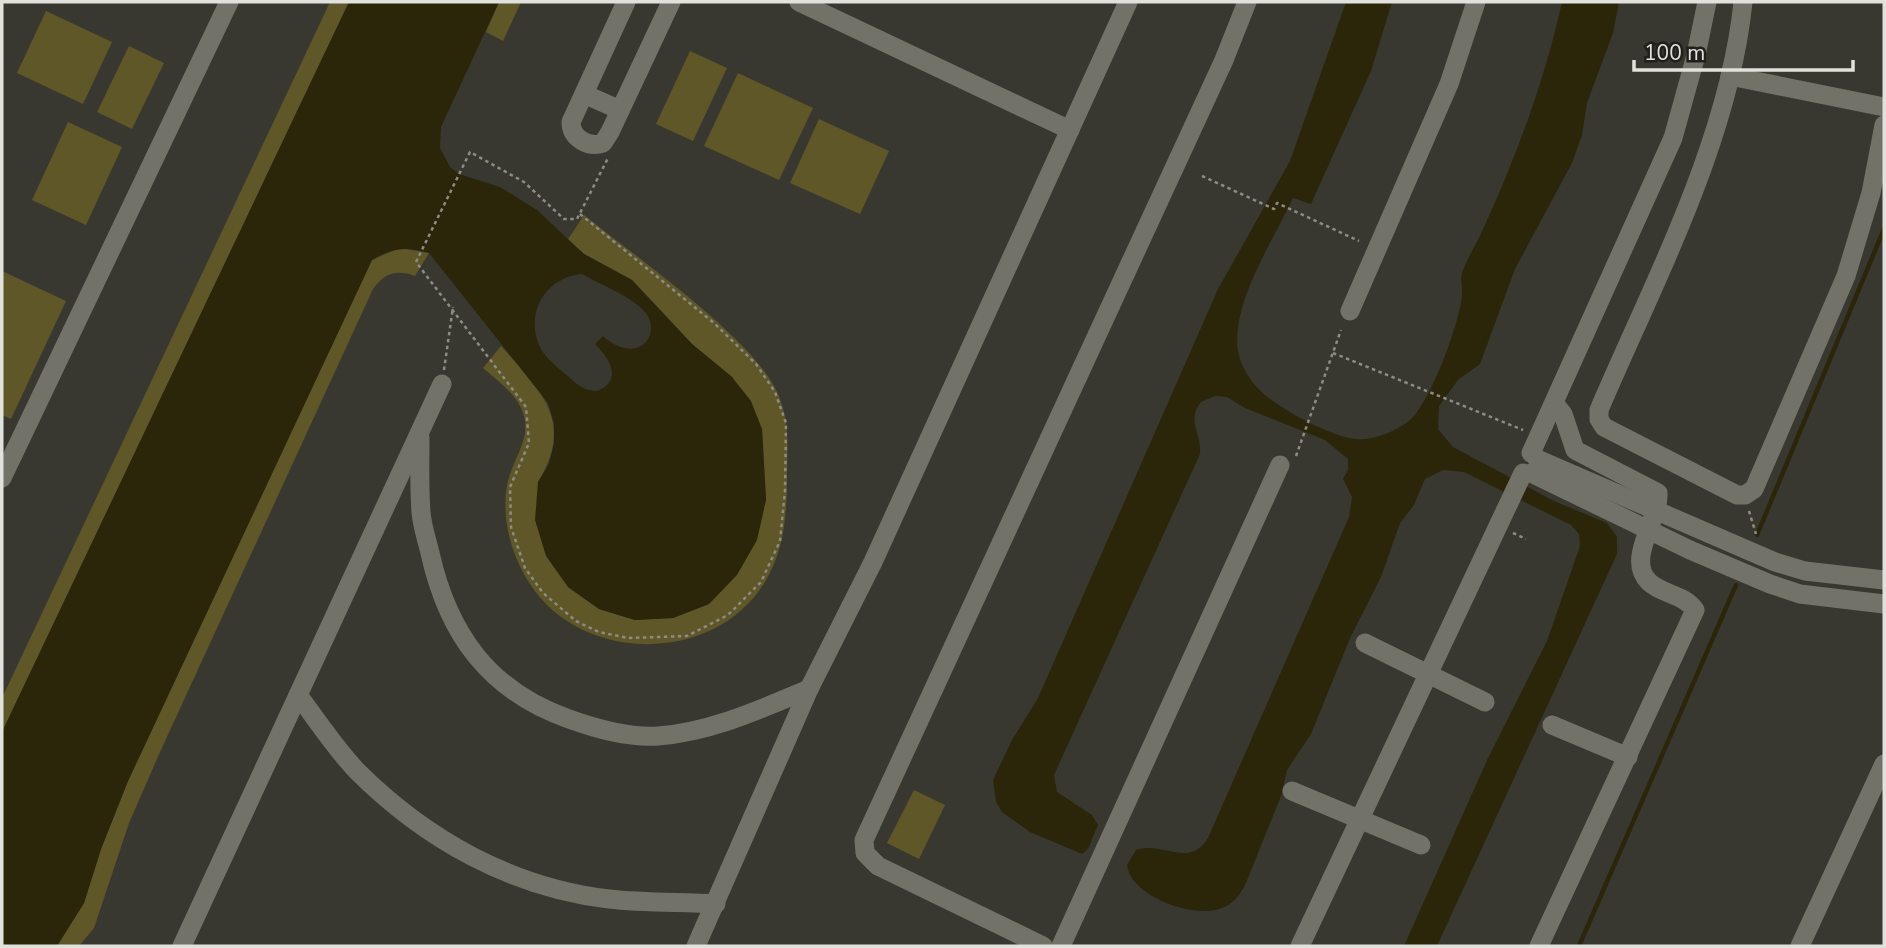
<svg xmlns="http://www.w3.org/2000/svg" width="1886" height="948" font-family="'Nunito Sans',sans-serif">
<style>
.green{fill:#5f5727}
.water{fill:#2b2609;fill-rule:evenodd}
.lines{fill:none;stroke-linecap:round;stroke-linejoin:round}
.stream{stroke:#2b2609;stroke-width:4.5}
.path{stroke:#8c8b85;stroke-width:2.5;stroke-dasharray:3.5 3.5;stroke-linecap:butt}
.minor{stroke:#737269;stroke-width:19}
</style>
<rect width="100%" height="100%" fill="#393830"/>
<!-- green -->
<g class="green">
<path d="M330 2H349L2 732V698Z"/>
<path d="M499 2H521L503 41 486 32Z"/>
<path d="M46 11 112 42 83 104 17 73Z"/>
<path d="M129 46 164 63 132 129 97 112Z"/>
<path d="M690 51 727 68 693 141 656 124Z"/>
<path d="M738 73 813 108 779 180 704 146Z"/>
<path d="M819 119 889 151 860 214 790 183Z"/>
<path d="M68 122 122 147 86 225 32 200Z"/>
<path d="M584 215C633 255 753 338 777 392 789 419 788 441 787 470 787 509 786 547 765 582 722 653 618 663 556 613 521 585 499 530 507 486 511 459 534 439 522 410 515 393 497 380 483 368L501 346C541 391 575 421 538 482L568 587 599 609 635 620 673 618 709 604 766 500 762 429 732 377 692 344 632 280 584 254 567 241Z"/>
<path d="M399 248 429 253 415 276C397 269 384 273 373 289L160 752 129 823 94 928 79 946H57L84 903 101 849 128 781 372 260Z"/>
<path d="M2 271 66 301 11 419 2 415Z"/>
<path d="M914 790 945 805 919 859 887 843Z"/>
</g>
<!-- water -->
<g class="water">
<path d="M349 2H499L441 127 440 148 450 167 459 174 500 187 537 210 584 254 632 280 692 344 732 377 751 401 762 429 766 500 757 540 737 575 709 604 673 618 635 620 599 609 568 587 546 556 535 520 538 482 549 464 554 444V423L548 403 429 253C407 246 391 248 372 260L128 781 101 849 84 903 57 946H2V732ZM582 274C601 285 629 295 644 311 664 332 639 368 603 336L595 344C609 358 624 380 597 391 582 391 575 382 564 373 555 365 544 357 539 345 525 311 547 277 582 274Z"/>
<path d="M1346 2H1392L1371 71 1311 204 1293 198C1273 241 1238 292 1237 340 1237 356 1244 372 1254 384 1269 404 1330 437 1355 439 1373 441 1394 432 1409 421 1430 404 1459 324 1462 296 1463 287 1459 278 1463 270 1469 255 1478 241 1484 227 1517 155 1545 79 1562 2H1619L1613 33 1587 103 1582 135 1572 163 1515 269 1480 364 1458 380 1439 406 1438 429 1453 447 1554 501 1607 523 1617 537V554L1437 946H1404L1488 758 1547 641 1580 546 1579 534 1571 525 1464 472 1443 470 1425 479 1414 505 1400 523 1381 577 1351 636 1311 734 1287 770 1281 796 1246 883C1240 895 1233 905 1219 909 1192 918 1130 896 1127 865L1136 850C1163 841 1189 869 1208 838L1349 517 1352 497 1343 479 1348 470V459L1325 440 1245 408 1227 397 1215 396 1201 402C1186 421 1202 434 1200 454L1054 775 1057 792 1092 815 1098 825 1088 849 1082 854 1030 832 1002 812 996 802 993 780 1012 740 1038 698 1218 289 1290 161Z"/>
</g>
<g class="lines">
<!-- stream -->
<g class="stream">
<path d="M1757 535 1884 229"/>
<path d="M1579 946 1736 585"/>
</g>
<!-- path -->
<g class="path">
<path d="M1202 176 1274 209 1277 203 1359 241"/>
<path d="M580 214 714 323 756 364 775 392 786 423 785 491 780 541 761 582 728 615 687 636 628 638 599 632 576 621 543 593 525 568 511 527 510 487 529 443 526 407 416 262 470 152 524 182 564 219H577L608 158"/>
<path d="M1333 353 1523 430"/>
<path d="M444 370 453 307"/>
<path d="M1296 456 1341 330"/>
<path d="M1749 511 1756 534"/>
<path d="M1513 533 1526 539"/>
</g>
<!-- minor -->
<g class="minor">
<path d="M626 2 571 122C571 138 588 148 603 143L610 132 671 2"/>
<path d="M799 2 1070 130"/>
<path d="M1743 2C1729 141 1654 281 1599 410V419L1604 427 1737 495H1745L1754 489 1846 276 1871 193 1884 125"/>
<path d="M1730 76 1884 107"/>
<path d="M584 94 620 110"/>
<path d="M1350 311 1449 84 1476 2"/>
<path d="M420 437C420 462 419 487 421 512 422 526 427 540 430 553 448 634 489 691 569 719 597 729 628 738 658 736 711 732 761 709 809 689"/>
<path d="M1531 453 1673 138 1696 55 1707 2"/>
<path d="M1537 459 1775 562 1805 571 1884 580"/>
<path d="M1531 473 1690 550 1770 584 1800 594 1884 604"/>
<path d="M2 478 229 2"/>
<path d="M1365 643 1485 702"/>
<path d="M298 695C317 720 335 748 357 771 425 839 512 888 609 899 644 903 680 902 716 904"/>
<path d="M1552 725 1628 757"/>
<path d="M1292 791 1421 845"/>
<path d="M182 946 442 384"/>
<path d="M696 946 809 689 873 562 1128 2"/>
<path d="M1043 946 878 866 865 853 864 840 1224 60 1247 2"/>
<path d="M1061 946 1280 465"/>
<path d="M1300 946 1523 473"/>
<path d="M1539 946 1695 610C1684 594 1663 595 1649 582 1625 559 1660 519 1658 493L1575 450 1563 414 1554 403"/>
<path d="M1800 946 1884 764"/>
</g>
</g>
<!-- border -->
<rect width="1886" height="948" fill="none" stroke="#e2e2dd" stroke-width="7"/>
<!-- scale -->
<path d="M1634 60v10h219v-10" fill="none" stroke="#e2e2dd" stroke-width="3.5"/>
<text x="1644" y="60" font-size="21" fill="#e2e2dd" stroke="#201f1c" stroke-width="5" paint-order="stroke">100 m</text>
</svg>
